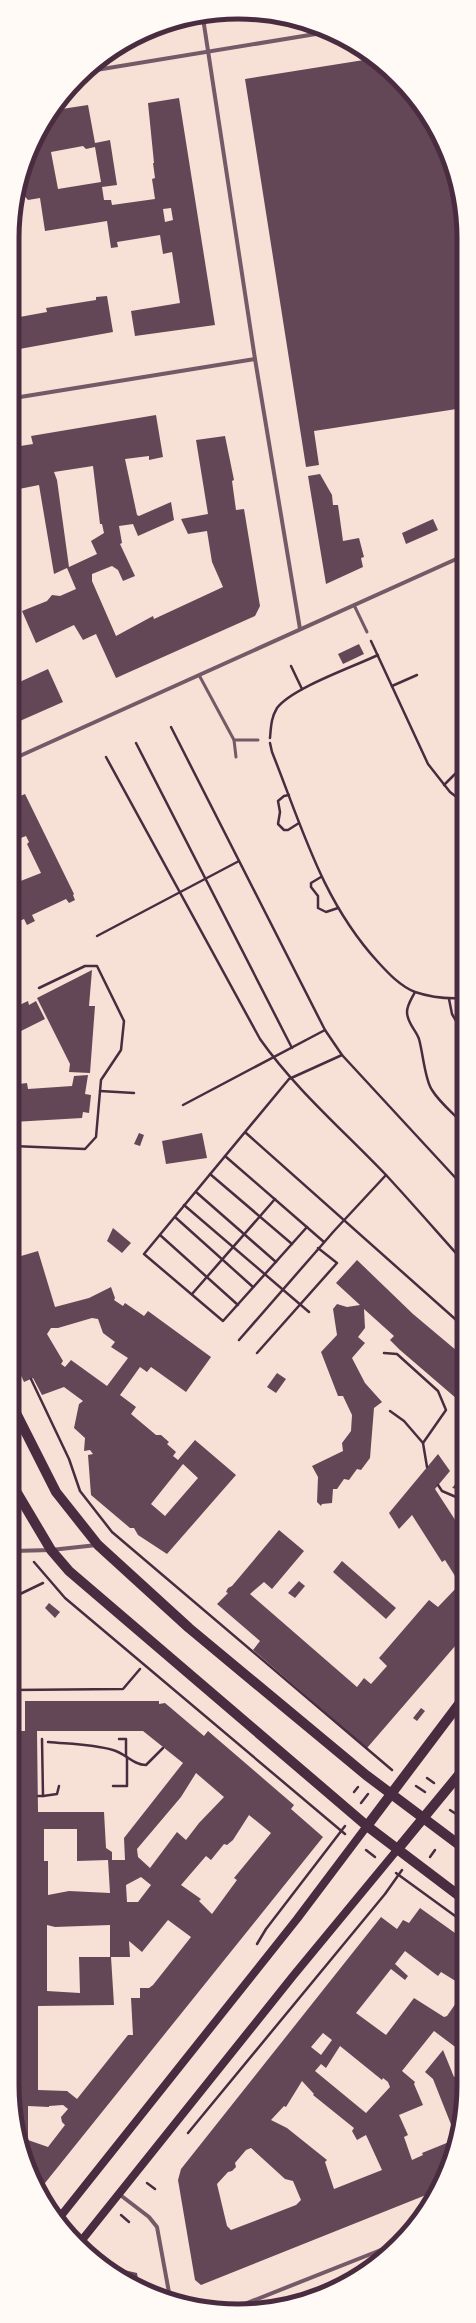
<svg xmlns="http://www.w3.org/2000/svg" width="476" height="2323" font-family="'Roboto Condensed',sans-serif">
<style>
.building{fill:#644757;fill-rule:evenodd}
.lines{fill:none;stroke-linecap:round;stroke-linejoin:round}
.path{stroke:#4a2c40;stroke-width:2.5}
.service{stroke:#755966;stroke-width:3}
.minor{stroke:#755966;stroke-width:4}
.secondary{stroke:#4a2c40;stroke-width:8}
.primary{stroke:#4a2c40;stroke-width:10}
.rim{fill:none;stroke:#4a2c40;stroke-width:5}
</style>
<rect width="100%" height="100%" fill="#f7e1d7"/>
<!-- building -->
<g class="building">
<path d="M370 59 398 78 447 151 463 223V408L314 431 319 465 306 467 245 79Z"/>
<path d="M179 98 215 325 135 336 131 311 180 303 172 252 163 254 160 235 117 242 118 247 111 248 107 221 45 231 40 198 28 200 20 191 42 125 55 110 88 105 95 143 110 140 117 185 102 187 104 200H111L112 205 155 199 152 179 155 178 153 163H154L148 103ZM83 146 86 149 95 147 101 182 58 189 51 152ZM171 208 173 220 165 222 163 209Z"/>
<path d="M107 296 113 332 14 350V318L47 312 46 308 96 300V297Z"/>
<path d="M156 415 163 457 149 460V456L125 459 137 515 139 516 171 502 174 520 138 536 133 524 119 526 122 543 120 544 135 576 123 581 118 570 112 566 92 574V581L116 636 153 616 154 619 223 587 212 562 207 531 188 534 181 519 208 514 196 440 225 436 234 480 232 481 236 510 244 509 260 606 255 616 116 678 96 634 83 640 74 625 36 643 22 611 47 601 52 595 60 596 76 589 67 568 54 574 39 485 14 490V447L33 444 31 436ZM93 466 100 524H102L104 533 91 541 97 554 69 567 57 480 54 472Z"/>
<path d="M320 474 332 495 333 505H338L343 541 359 538 364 557 361 558 363 567 326 584 308 476Z"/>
<path d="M433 519 438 530 406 544 402 533Z"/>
<path d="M359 644 364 654 343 664 338 654Z"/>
<path d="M48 669 63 702 13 724V685Z"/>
<path d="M25 794 74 894 73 895 75 900 69 903 66 899 32 915 35 921 27 925 24 919 13 924V884L41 873 27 844 29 842 26 836 13 841V799Z"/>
<path d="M92 970 89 1006H95L90 1073 69 1072 70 1064 37 998Z"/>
<path d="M28 1001 29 1005 36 1001 45 1019 13 1035V1008Z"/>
<path d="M88 1075 85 1094 91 1095 89 1113 83 1112 82 1118 13 1122V1089H20L19 1084 27 1083 28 1089 72 1086 74 1076Z"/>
<path d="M139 1133 144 1135 140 1146 134 1144Z"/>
<path d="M202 1133 207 1158 166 1164 162 1141Z"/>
<path d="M113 1228 131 1243 122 1253 107 1241Z"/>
<path d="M38 1251 55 1307 89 1298 111 1287 115 1298 114 1300 123 1306 125 1303 144 1316 148 1311 211 1357 186 1392 151 1367 147 1372 140 1367 120 1395 136 1407 131 1414 156 1435H161L169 1442 167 1444 176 1452 173 1456 178 1460 195 1440 236 1475 167 1554 138 1535 134 1528H130L91 1495 88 1455 93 1454 90 1450 84 1451 85 1438 74 1428 79 1404 83 1401 64 1387 42 1395 33 1378 24 1382 13 1358V1326L16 1324 13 1318V1256L20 1253 21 1256ZM92 1318 98 1319 103 1333 115 1342 111 1347 128 1358 107 1386 71 1360 65 1367 61 1364 63 1361 47 1334 51 1328H58ZM183 1464 198 1478 165 1516 151 1504Z"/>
<path d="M357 1260 413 1314 463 1356V1410L457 1399 400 1350 390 1340 394 1336 364 1309 365 1328 358 1337 365 1343 352 1358 365 1383 382 1402 374 1408 370 1458 361 1470 357 1469 349 1480 344 1479 337 1489H333L332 1503 322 1504 321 1506 317 1502 318 1477 312 1466 343 1451 342 1443 351 1431 352 1415 343 1396H338L321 1352 337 1335 333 1309 337 1304 347 1307 360 1305 336 1283Z"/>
<path d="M277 1373 286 1379 276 1393 267 1387Z"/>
<path d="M438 1454 450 1471 435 1489 463 1532 462 1638 367 1748 253 1650 260 1641 217 1604 228 1593 226 1592 228 1588 232 1586 279 1530 304 1551 272 1589 264 1582 250 1594 357 1687 364 1678 371 1684 387 1666 379 1658 429 1600 438 1607 460 1584 445 1560 442 1562 412 1515 399 1529 389 1513Z"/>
<path d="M463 1475V1490L452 1488Z"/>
<path d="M342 1561 396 1608 386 1619 333 1572Z"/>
<path d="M299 1581 305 1586 295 1598 288 1593Z"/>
<path d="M49 1603 60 1612 55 1618 45 1608Z"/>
<path d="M25 1701H159V1704L165 1703 204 1736 208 1731 294 1805 291 1809 323 1837 41 2188 29 2171 12 2085V1731H25ZM37 1731H143L183 1763 124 1838 125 1860H112V1852L106 1848 104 1812H38ZM196 1773 224 1797 199 1823 186 1840 177 1832 150 1868 138 1857 137 1849 181 1797ZM249 1815 271 1833 234 1878 237 1880 212 1914 199 1901 201 1899 181 1885 206 1856 211 1860 224 1844 227 1845 233 1840ZM44 1829H77V1861L108 1860 110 1893 69 1891 48 1895V1861H44ZM141 1877 151 1885 138 1902H127L126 1885ZM168 1920 191 1937 153 1985 149 1988H140V1998H131L133 2035H128L77 2099 67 2091 38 2090V2006L114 2005 111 1957H130L129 1941 142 1952ZM47 1925 55 1927 110 1925V1957H79L80 1993 47 1991ZM63 2105 68 2109 61 2117 62 2122 65 2125 48 2147 28 2140V2106L49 2107V2106Z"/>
<path d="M421 1708 425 1711 417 1721 413 1718Z"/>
<path d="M420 1908 462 1938V1985L441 1972 438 1976 405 1951 395 1964 408 1976 405 1980 391 1969 356 2013 386 2035 414 1998 444 2017 447 2016 456 2003 458 2004 462 1999V2052L434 2031 402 2071 415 2082 414 2084 423 2105 399 2115 408 2135 404 2137 412 2160 423 2155 422 2153 454 2140 441 2185 436 2191 201 2285 195 2280 178 2180 181 2169 381 1917 397 1929 403 1920 409 1923ZM323 2033 332 2040 321 2055 311 2047ZM340 2046 382 2080 383 2078 388 2082 390 2087 366 2113 315 2071 321 2064 326 2068ZM302 2081 314 2094 313 2095 354 2128 352 2131 357 2140 366 2135 382 2170 334 2189 325 2162 327 2160 287 2128 271 2120 284 2106 286 2107ZM251 2148 285 2179 293 2181 301 2200 296 2205 231 2230 227 2226 217 2184 228 2172 232 2171 236 2167 235 2163 246 2150Z"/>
<path d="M443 2050 454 2077 462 2074V2114L456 2133 454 2132 433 2079 425 2072Z"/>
<path d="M111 2267 137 2273 139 2285Z"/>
</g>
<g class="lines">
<!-- path -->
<g class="path">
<path d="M371 641 428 764 450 792 463 802"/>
<path d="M291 666 302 689"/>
<path d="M392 686 417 675"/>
<path d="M171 727 325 1030 342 1055 463 1186"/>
<path d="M270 738C271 727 271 718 277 708 292 688 353 667 378 655"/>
<path d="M136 743 292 1048"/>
<path d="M270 743 272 752C302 827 322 901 378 962 388 973 400 986 415 992 430 997 448 999 463 998"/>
<path d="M106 757 260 1039C296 1090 343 1130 386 1175 412 1203 437 1232 463 1261"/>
<path d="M444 785 463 766"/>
<path d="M289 795 284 796 278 801 280 812 278 824 284 830H288L299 823"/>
<path d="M321 877 311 883V887L318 896V908L326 912 338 908"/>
<path d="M97 936 239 861"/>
<path d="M415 992C412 998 407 1005 407 1012 407 1023 416 1030 419 1039 423 1053 425 1081 432 1090 440 1103 453 1113 463 1124"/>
<path d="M449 999 452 1014 463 1033"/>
<path d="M100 1091 134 1093"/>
<path d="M183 1105 325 1030"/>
<path d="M246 1133 463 1326"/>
<path d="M13 1146 85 1149 96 1137 101 1080 121 1050 124 1021 97 966H85L39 988"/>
<path d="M225 1156 324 1242"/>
<path d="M210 1174 292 1244"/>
<path d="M196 1192 276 1262"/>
<path d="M184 1205 309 1312"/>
<path d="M175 1217 253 1287"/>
<path d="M307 1227 223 1321 144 1254 289 1079 342 1055"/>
<path d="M160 1235 238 1305"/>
<path d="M192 1294 275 1199"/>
<path d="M239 1340 334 1231 386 1175"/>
<path d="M257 1353 337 1263 318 1248"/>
<path d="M384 1353 397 1354 438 1391 446 1410 423 1443 427 1467"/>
<path d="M31 1379 69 1459 80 1491 112 1532 392 1770"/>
<path d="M390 1411 404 1421 423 1443"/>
<path d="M438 1485 442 1491 463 1500"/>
<path d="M13 1531 17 1538"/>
<path d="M34 1562 65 1598 345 1834"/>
<path d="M12 1595H18L43 1583"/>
<path d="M12 1690 123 1689 140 1669"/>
<path d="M119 1739H126V1756"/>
<path d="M48 1742C69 1744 92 1744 113 1750 125 1753 133 1765 146 1765L163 1748"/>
<path d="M427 1778 434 1783"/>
<path d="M113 1786H127V1757"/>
<path d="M416 1786 425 1792"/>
<path d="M354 1792 358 1787"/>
<path d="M38 1796H43L42 1739"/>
<path d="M43 1796 57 1794 59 1786"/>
<path d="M361 1803 368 1794"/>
<path d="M450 1810 462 1818"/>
<path d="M366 1850 375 1857"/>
<path d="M430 1857 435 1850"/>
<path d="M396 1873 462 1921"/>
<path d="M257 1944 266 1929 345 1826"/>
<path d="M188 2133 385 1894 402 1870"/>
<path d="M147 2183 155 2189"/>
<path d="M121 2215 129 2222"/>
</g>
<!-- service -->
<g class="service">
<path d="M354 605 367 632"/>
<path d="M199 675 234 740H258"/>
<path d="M234 740 236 757"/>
</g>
<!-- minor -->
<g class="minor">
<path d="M203 18 255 359 300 629"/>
<path d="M90 71 328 32"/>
<path d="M14 398 255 359"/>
<path d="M13 759 463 556"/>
<path d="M13 1551 51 1550 97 1545"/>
<path d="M119 2194 149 2217 157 2227 170 2298"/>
<path d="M232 2309 396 2244"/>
</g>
<!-- secondary -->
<g class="secondary">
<path d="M60 2217 297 1919 367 1826"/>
<path d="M78 2245 293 1976 397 1850"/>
</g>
<!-- primary -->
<g class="primary">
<path d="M13 1407 56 1492 98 1545 189 1628 366 1775 462 1847"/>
<path d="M13 1486 51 1550 69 1571 367 1826 462 1898"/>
<path d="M367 1826 462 1700"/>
<path d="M397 1850 462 1771"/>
</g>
</g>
<!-- crop -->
<path d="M0 0H476V2323H0ZM238 19H238A219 219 0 0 1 457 238V2085A219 219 0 0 1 238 2304H238A219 219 0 0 1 19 2085V238A219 219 0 0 1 238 19Z" fill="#fffaf5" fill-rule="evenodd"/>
<path class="rim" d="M238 19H238A219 219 0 0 1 457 238V2085A219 219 0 0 1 238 2304H238A219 219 0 0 1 19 2085V238A219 219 0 0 1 238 19Z"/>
</svg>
